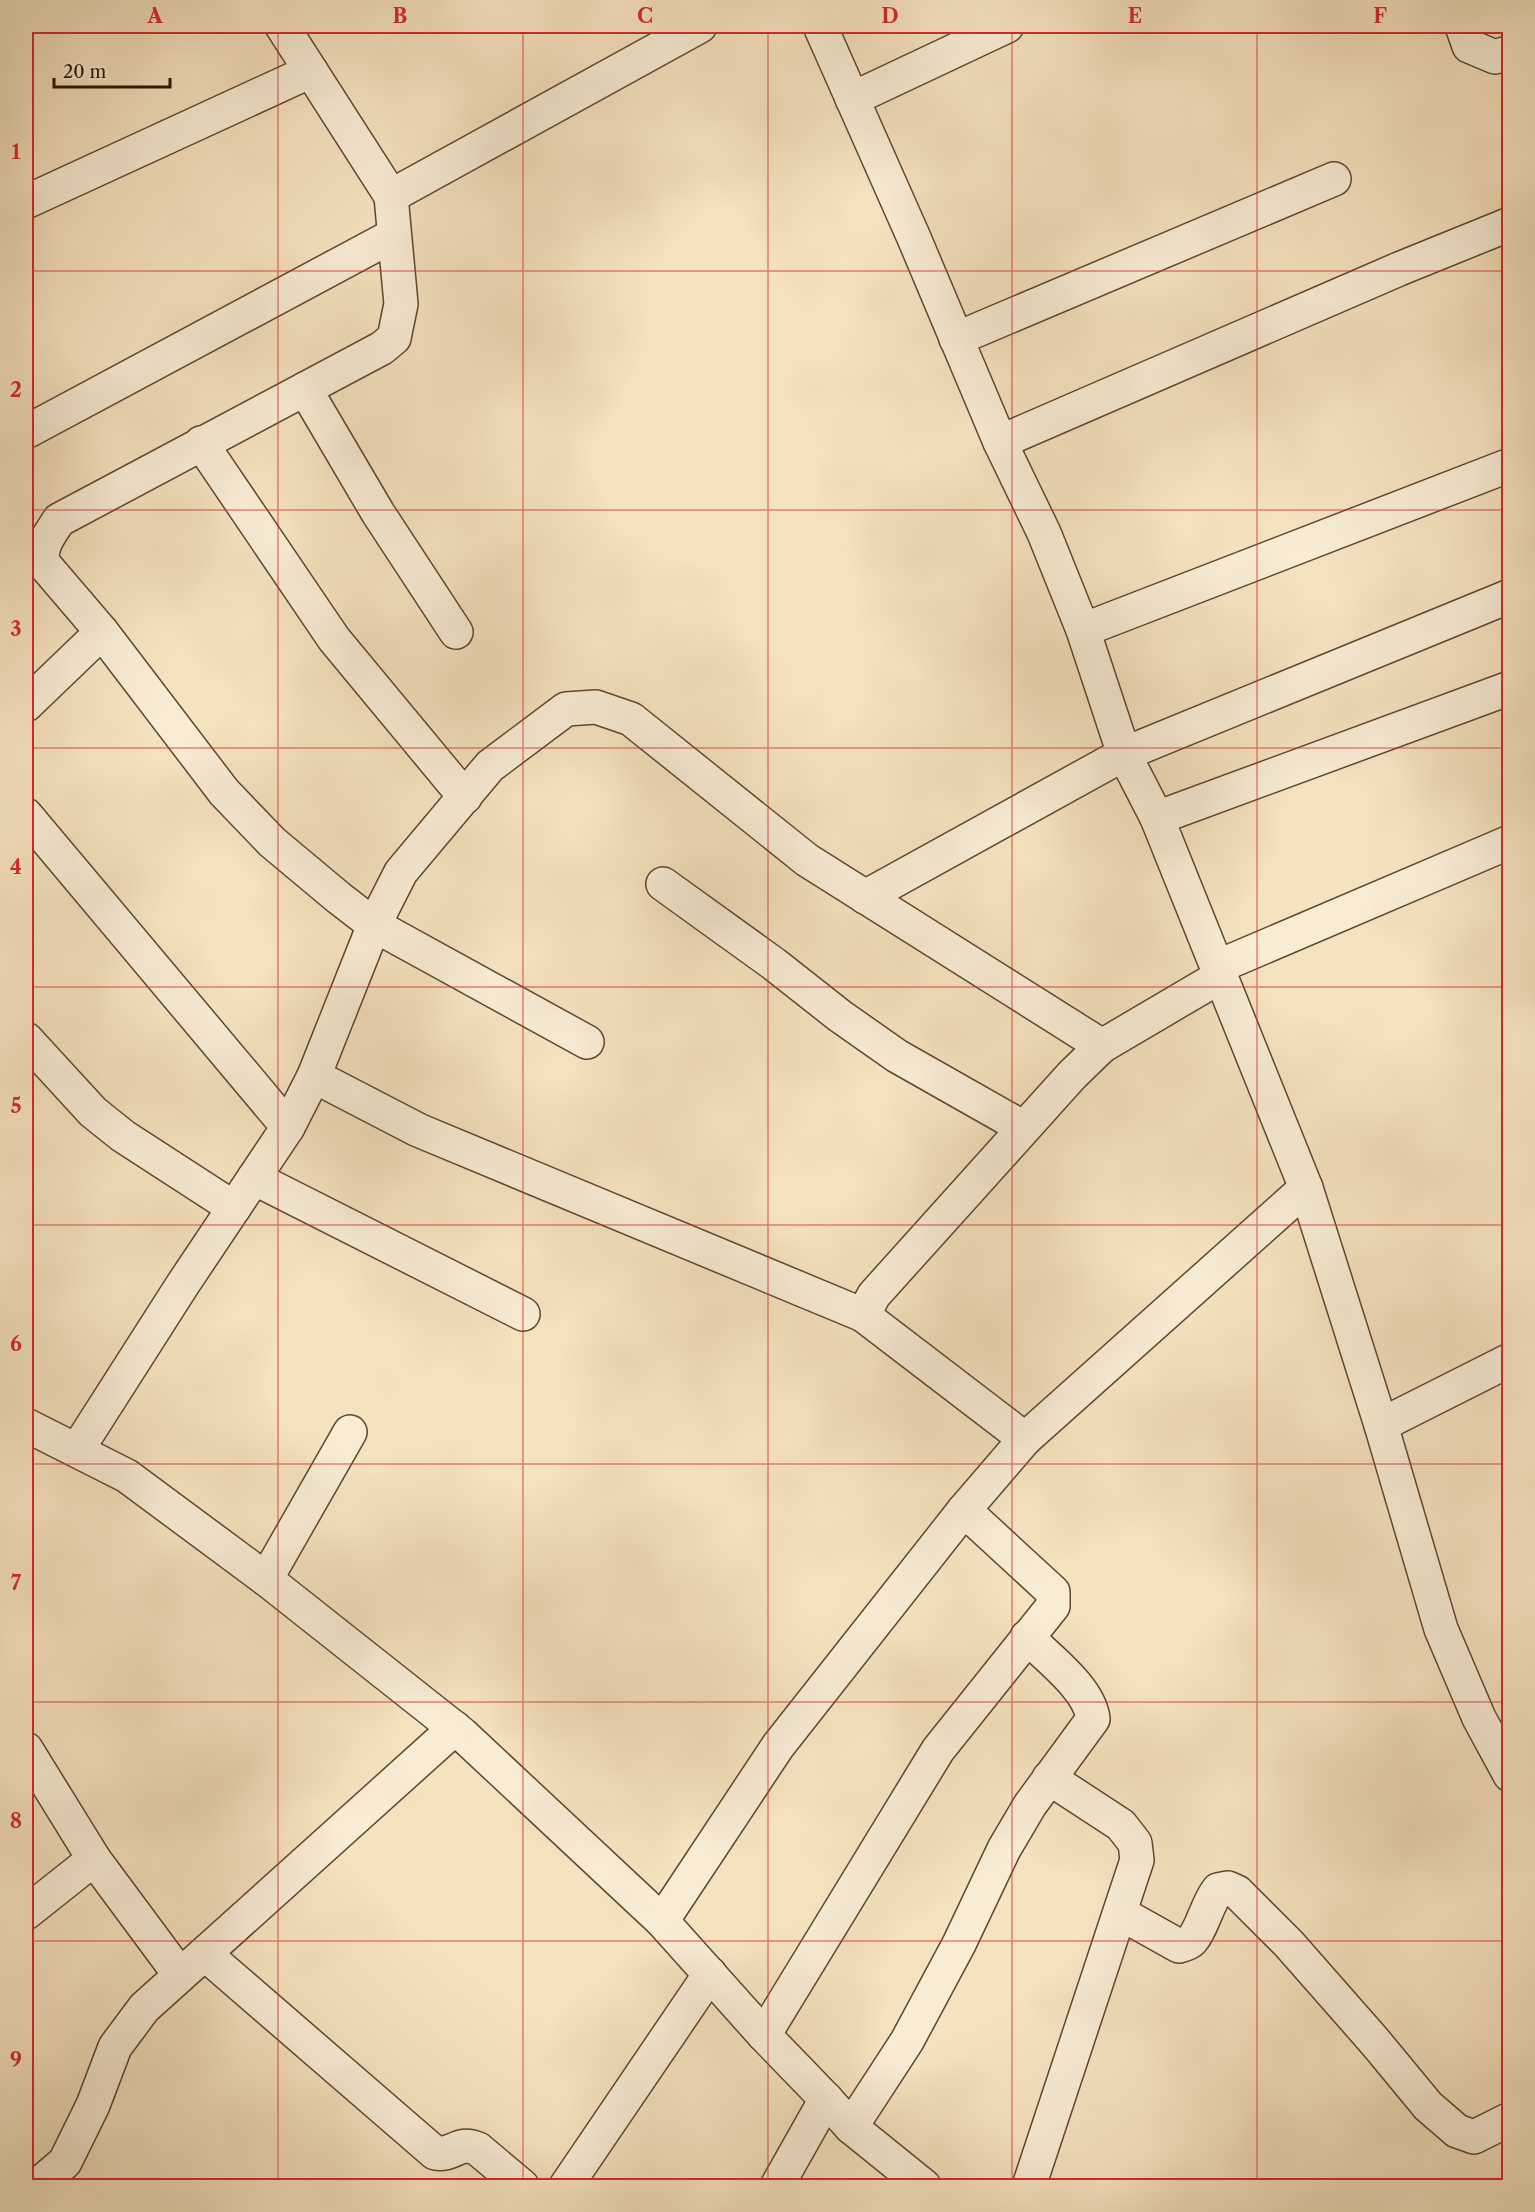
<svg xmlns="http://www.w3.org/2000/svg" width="1535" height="2212" font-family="'Libre Caslon Text',serif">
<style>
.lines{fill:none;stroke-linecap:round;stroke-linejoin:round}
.minor-casing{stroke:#5e4630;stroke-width:36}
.minor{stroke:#f8ecd5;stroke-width:33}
.grid{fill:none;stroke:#d62828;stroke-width:1.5;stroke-opacity:0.55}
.neatline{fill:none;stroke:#d62828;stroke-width:2}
.grid-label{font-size:20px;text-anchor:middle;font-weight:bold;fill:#d62828}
</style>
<rect width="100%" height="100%" fill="#f5e2bf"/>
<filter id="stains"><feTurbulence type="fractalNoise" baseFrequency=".00333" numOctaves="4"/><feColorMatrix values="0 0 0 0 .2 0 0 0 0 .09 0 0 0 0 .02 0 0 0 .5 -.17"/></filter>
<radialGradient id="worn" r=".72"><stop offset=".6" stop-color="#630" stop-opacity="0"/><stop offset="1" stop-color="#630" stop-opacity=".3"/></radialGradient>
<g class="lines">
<!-- minor casing -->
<g class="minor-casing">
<g id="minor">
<path d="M282 26 391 196 700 26"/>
<path d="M820 26 914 238 1000 442 1044 533 1083 630 1124 754 1157 818 1306 1188 1381 1425 1441 1629 1479 1718 1510 1775"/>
<path d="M1462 26 1469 46 1495 57 1510 52"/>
<path d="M852 99 1007 26"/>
<path d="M26 202 311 71"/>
<path d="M956 339 1334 179"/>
<path d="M305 389 378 513 456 632"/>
<path d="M28 431 394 235"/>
<path d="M1000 442 1399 269 1510 224"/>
<path d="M201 443 334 639 465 797"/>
<path d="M1083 630 1510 465"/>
<path d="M102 632 224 792 272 842 339 898 374 925 401 872 490 766 566 709 596 707 631 719 807 860 1102 1046"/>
<path d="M26 705 102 632 43 563C39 546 51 533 59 520L382 348 394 338 401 304 391 196"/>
<path d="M26 815 288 1127 183 1284 77 1450"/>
<path d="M1157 818 1510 688"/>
<path d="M663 884 774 964 840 1016 897 1056 1024 1128"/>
<path d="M865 897 1124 754 1510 596"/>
<path d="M1217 967 1510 842"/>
<path d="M26 1039 93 1112 123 1136 234 1208"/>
<path d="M314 1076 374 925 587 1042"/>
<path d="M288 1127 314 1076 418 1130 863 1315 874 1295 1072 1075 1102 1046 1221 976"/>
<path d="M254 1178 523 1314"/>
<path d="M26 1425 127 1476 266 1579 462 1734 662 1921 764 2035 826 2099 851 2127 924 2186"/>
<path d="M1381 1425 1510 1360"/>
<path d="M1025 1439 1306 1188"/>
<path d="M266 1579 350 1432"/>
<path d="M26 1749 94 1859 180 1975"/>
<path d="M26 1913 94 1859"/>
<path d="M1120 1913 1179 1946C1183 1945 1189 1943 1192 1940 1202 1929 1207 1904 1218 1890L1228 1888 1237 1892 1289 1944 1376 2043 1428 2106 1457 2131 1474 2137 1510 2119"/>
<path d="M662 1921 778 1746 964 1510 1025 1439 863 1315"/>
<path d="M205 1954 435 2153C455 2156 457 2140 478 2149L522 2186"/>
<path d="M764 2035 938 1750 1053 1606V1592L964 1510"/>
<path d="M851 2127 907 2041 959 1944 1004 1849 1030 1805 1093 1719C1090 1689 1048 1658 1027 1637"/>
<path d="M37 2186 65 2162 93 2105 115 2047 144 2008 455 1728"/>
<path d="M566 2186 710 1974"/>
<path d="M777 2186 826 2099"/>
<path d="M1029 2186 1137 1860 1135 1843 1121 1825 1049 1778"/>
</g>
</g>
<!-- minor -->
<use href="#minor" class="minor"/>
</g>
<!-- grid -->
<path class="grid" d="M278 26V2186M523 26V2186M768 26V2186M1012 26V2186M1257 26V2186M26 271H1510M26 510H1510M26 748H1510M26 987H1510M26 1225H1510M26 1464H1510M26 1702H1510M26 1941H1510"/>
<!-- margin -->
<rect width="1535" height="2212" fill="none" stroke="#f5e2bf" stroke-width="66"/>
<!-- scale -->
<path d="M54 78v9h116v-9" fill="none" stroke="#2c1200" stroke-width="3"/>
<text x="63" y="78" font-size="18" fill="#2c1200" stroke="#f8ecd5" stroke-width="4.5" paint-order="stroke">20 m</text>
<rect x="33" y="33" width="1469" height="2146" class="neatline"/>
<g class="grid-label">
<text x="155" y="23">A</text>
<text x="400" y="23">B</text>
<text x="645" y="23">C</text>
<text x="890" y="23">D</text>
<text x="1135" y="23">E</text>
<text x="1380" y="23">F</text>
<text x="16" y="159">1</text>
<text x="16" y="397">2</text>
<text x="16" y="636">3</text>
<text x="16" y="874">4</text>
<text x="16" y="1113">5</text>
<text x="16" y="1351">6</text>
<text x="16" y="1590">7</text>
<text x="16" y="1828">8</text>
<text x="16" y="2067">9</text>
</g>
<rect width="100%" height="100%" filter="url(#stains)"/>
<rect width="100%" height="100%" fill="url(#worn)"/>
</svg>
